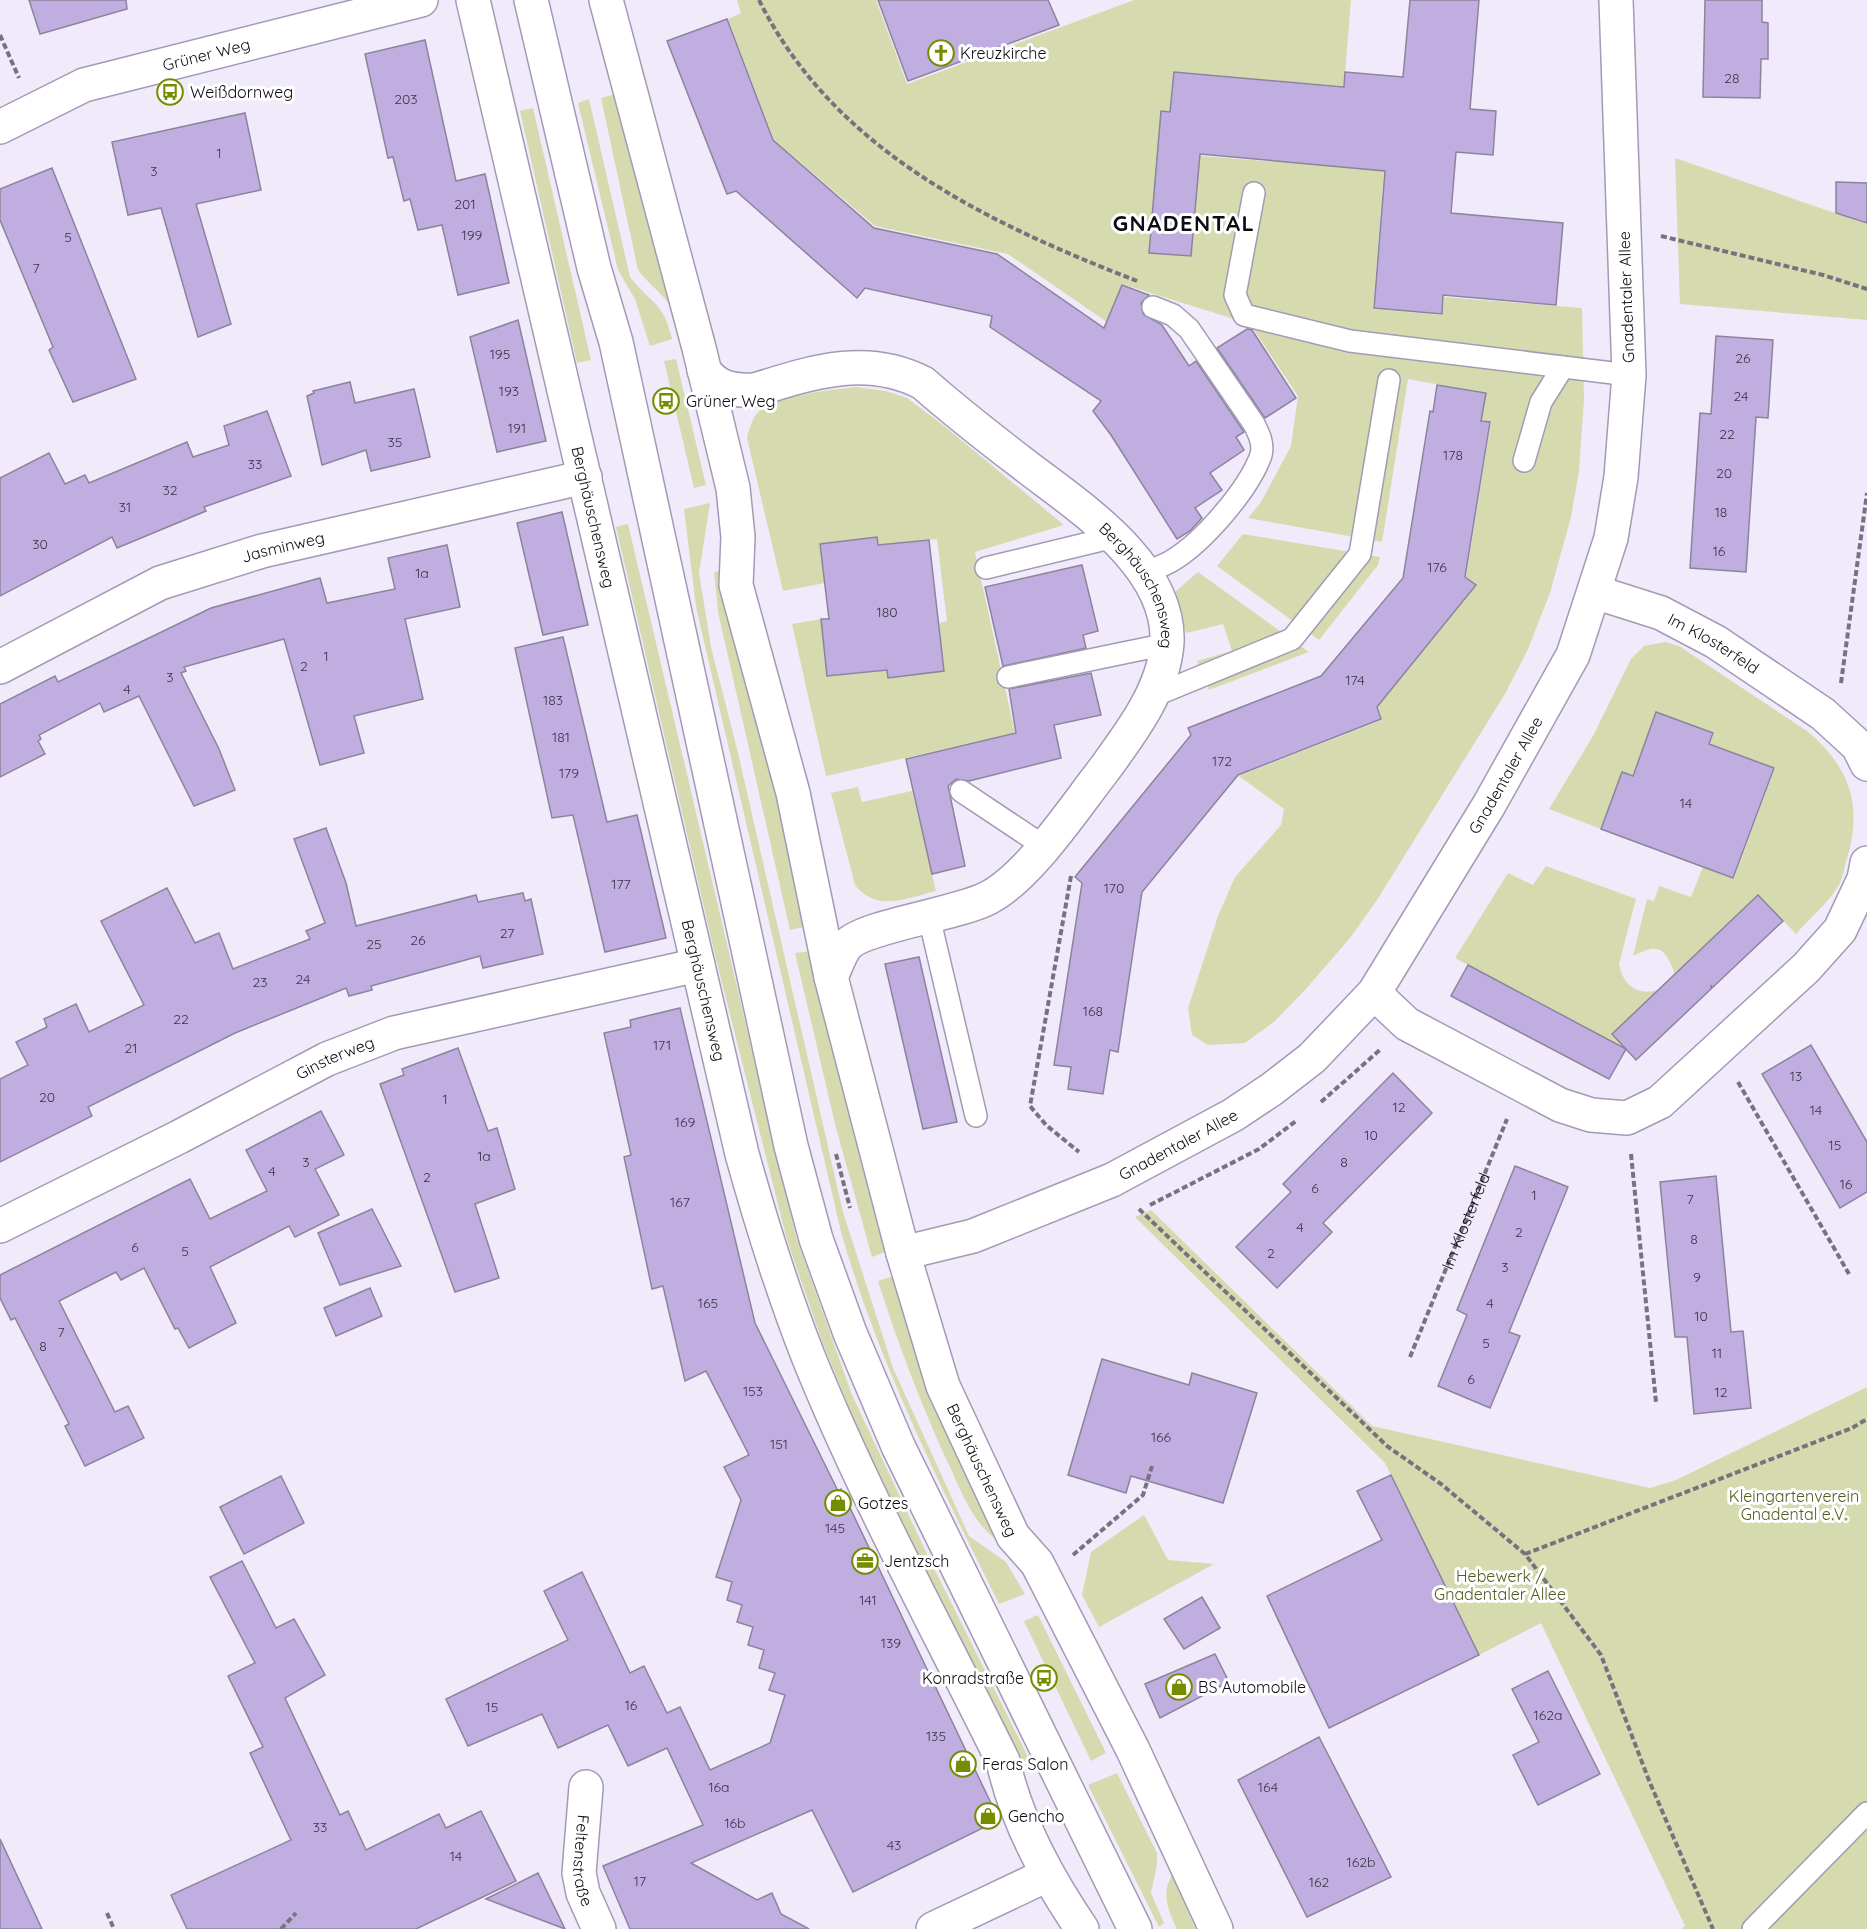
<svg xmlns="http://www.w3.org/2000/svg" width="1867" height="1929" font-family="Quicksand,sans-serif">
<style>
.green{fill:#d6dbaf}
.building{fill:#c1aee1;stroke:#8c839c;stroke-width:1.5}
.lines{fill:none;stroke-linecap:round;stroke-linejoin:round}
.lane-casing{stroke:#a39ab4;stroke-width:24}
.street-casing{stroke:#a39ab4;stroke-width:36}
.secondary-casing{stroke:#a39ab4;stroke-width:36}
.path{stroke:#76727e;stroke-width:4;stroke-dasharray:6 3;stroke-linecap:butt}
.lane{stroke:#fff;stroke-width:21}
.street{stroke:#fff;stroke-width:33}
.secondary{stroke:#fff;stroke-width:33}
.labels{text-anchor:middle;stroke-width:6;stroke-linejoin:round;paint-order:stroke}
.number-label{font-size:14px;fill:#3c3448}
.street-label{font-size:16px;fill:#0f0c15;stroke:#fff}
.poi-label{font-size:16px;fill:#0f0c15;stroke:#fff;text-anchor:start}
.park-label{font-size:16px;fill:#575b1e;stroke:#fff}
.district-label{font-size:22px;font-weight:bold;letter-spacing:1.5px;fill:#0f0c15;stroke:#fff}
</style>
<rect width="100%" height="100%" fill="#f0eafb"/>
<!-- green -->
<g class="green">
<path d="M737 0H876L907 84 1134 0H1351L1344 86 1208 75 1201 156 1384 170 1373 309 1442 315 1444 297 1582 308 1584 400 1579 471 1571 517 1550 593 1528 649 1505 694 1377 900 1350 938 1305 990 1275 1021 1245 1043 1208 1045 1192 1035 1188 1008 1218 916 1235 877 1281 825 1284 809 1239 776 1382 720 1378 707 1476 585 1466 577 1491 422 1481 420 1486 393 1408 379 1382 542 1248 518 1261 502 1291 446 1298 396 1250 324 1122 284 1115 302 1160 322 1133 340 1008 254 875 226 774 140 728 19 741 13Z"/>
<path d="M616 94 674 313C666 295 650 286 638 270L601 98Z"/>
<path d="M589 99 630 277C652 305 663 301 672 339L650 346 635 299 618 270 578 103Z"/>
<path d="M533 108 591 360 577 363 520 111Z"/>
<path d="M1675 158 1867 224V320L1680 304Z"/>
<path d="M676 359 706 485 694 488 664 361Z"/>
<path d="M856 387 886 391 907 398 943 425 1064 525 975 552 1015 733 826 776 792 624 821 619 827 676 887 670 888 678 944 671 939 623 947 621 937 539 878 545 877 537 821 544 825 583 783 591 747 438C749 429 752 419 758 412 774 395 833 390 856 387Z"/>
<path d="M710 503 699 573 711 647 738 753 843 1212 893 1368 969 1536 1006 1562 1025 1594 999 1604C939 1483 878 1362 841 1232L696 607 684 509Z"/>
<path d="M628 524 796 1237 852 1395 927 1554 1029 1759 1022 1763 868 1453 823 1344 787 1240 715 955 616 527Z"/>
<path d="M1243 534 1380 557 1378 565 1319 640 1217 566Z"/>
<path d="M726 570 809 926 790 930 718 612 714 572Z"/>
<path d="M1198 572 1309 652 1209 690 1197 661 1232 651 1223 624 1186 633 1175 592Z"/>
<path d="M1665 642 1679 646 1807 731C1850 767 1863 805 1847 859 1844 867 1843 878 1839 885 1828 903 1809 919 1796 934L1759 895 1675 974C1665 948 1659 942 1633 956L1647 899 1654 901 1659 886 1691 897 1703 867 1734 879 1775 768 1710 744 1714 733 1656 712 1632 776 1622 772 1601 829 1549 809 1593 736 1631 659 1644 646Z"/>
<path d="M858 787 862 802 912 791 936 891C907 898 877 913 855 885L831 793Z"/>
<path d="M1546 866 1636 899 1619 964C1623 985 1637 996 1658 990L1612 1034 1626 1049 1455 958 1508 873 1533 885Z"/>
<path d="M812 951 887 1251 872 1257 836 1128 795 953Z"/>
<path d="M1151 1210 1372 1426 1650 1488 1676 1480 1867 1387V1929H1681L1685 1926 1541 1623 1479 1655 1385 1463 1135 1217Z"/>
<path d="M896 1275 998 1541C972 1522 962 1493 949 1465 921 1405 898 1344 878 1281Z"/>
<path d="M1144 1515 1168 1560 1214 1564 1099 1627 1082 1595 1091 1552Z"/>
<path d="M1038 1615 1106 1753 1091 1761 1024 1621Z"/>
<path d="M1117 1773 1157 1853V1864L1151 1893 1164 1923 1159 1927 1088 1785Z"/>
<path d="M1172 1875 1194 1926 1196 1929H1177C1168 1910 1161 1894 1172 1875Z"/>
</g>
<!-- building -->
<g class="building">
<path d="M29 0H126L127 9 40 34Z"/>
<path d="M878 0H1048L1059 25 908 81Z"/>
<path d="M1410 0H1479L1470 109 1496 111 1493 155 1456 152 1451 213 1563 223 1556 305 1443 295 1442 314 1374 308 1385 171 1200 154 1191 256 1149 253 1161 111 1170 112 1174 72 1344 87 1345 72 1403 77Z"/>
<path d="M1705 0H1762V22L1768 23V59H1761L1760 98 1703 97Z"/>
<path d="M727 19 773 140 874 228 997 254 1104 328 1122 285 1149 295 1141 303 1143 314 1162 325 1189 366 1196 361 1244 432 1236 437 1244 450 1210 473 1222 490 1195 508 1202 518 1190 531 1177 539 1111 435 1093 411 1101 401 990 327 992 316 865 288 857 298 736 191 727 194 667 41Z"/>
<path d="M425 40 456 181 485 174 509 283 458 295 442 225 418 230 410 199 404 201 393 157 388 158 365 54Z"/>
<path d="M245 113 261 190 196 204 231 324 198 337 161 208 128 215 112 142Z"/>
<path d="M52 168 136 379 73 402 49 350 53 347 0 220V189Z"/>
<path d="M1836 182 1867 183V223L1836 213Z"/>
<path d="M518 320 546 441 497 452 470 337Z"/>
<path d="M1247 329 1252 330 1296 398 1265 418 1217 348Z"/>
<path d="M1716 336 1773 340 1768 418 1756 417 1746 572 1690 568 1700 413 1711 414Z"/>
<path d="M350 382 355 403 414 389 430 457 371 471 366 450 322 465 307 396 314 393 313 391Z"/>
<path d="M1437 385 1486 393 1481 421 1490 422 1465 577 1476 585 1377 707 1381 719 1238 775 1142 892 1118 1052 1110 1050 1103 1094 1068 1089 1071 1067 1054 1065 1082 883 1075 877 1191 735 1188 728 1321 676 1403 578 1430 411 1433 412Z"/>
<path d="M267 411 291 476 204 507 206 511 117 548 112 537 0 596V478L49 453 65 484 85 475 89 483 187 442 193 457 229 445 224 426Z"/>
<path d="M562 512 588 625 543 635 517 523Z"/>
<path d="M877 537 878 545 929 540 944 671 888 678 887 670 827 676 821 619H829L820 544Z"/>
<path d="M447 545 460 607 405 619 423 699 354 716 364 753 320 765 284 639 184 667 186 671 181 673 219 749 235 790 194 806 139 696 104 712 100 703 39 735 41 739 38 741 45 754 0 777V704L55 676 58 682 211 608 320 578 327 603 395 589 388 558Z"/>
<path d="M1082 565 1098 631 1083 635 1086 648 1003 666 985 587Z"/>
<path d="M563 637 607 822 637 815 666 938 605 952 573 815 552 818 515 648Z"/>
<path d="M1091 673 1101 715 1054 725 1061 758 969 781 956 779 948 786 965 866 932 874 906 759 1016 733 1009 689Z"/>
<path d="M1656 712 1713 733 1709 744 1774 768 1733 878 1601 829 1622 772 1633 776Z"/>
<path d="M326 828 346 883 356 926 476 895 478 902 523 893 525 901 531 899 543 954 483 968 480 956 371 986 372 990 349 996 346 988 235 1033 88 1107 92 1116 0 1162V1079L28 1065 16 1042 47 1027 44 1019 76 1004 89 1032 144 1005 101 921 167 888 195 943 219 933 233 969 310 939 306 931 325 923 294 839Z"/>
<path d="M1758 895 1783 921 1712 988 1711 985V989L1636 1060 1612 1034Z"/>
<path d="M919 957 957 1122 923 1129 885 964Z"/>
<path d="M1468 965 1626 1049 1609 1079 1451 996Z"/>
<path d="M680 1008 755 1323 838 1491 841 1489 999 1820 853 1892 812 1810 691 1863 757 1900 772 1893 781 1914 809 1929H630L603 1866 703 1825 667 1748 628 1766 608 1725 558 1748 542 1714 468 1746 446 1699 568 1640 544 1591 582 1572 630 1673 644 1666 667 1713 680 1707 710 1770 770 1743 785 1695 769 1690 775 1673 759 1668 764 1650 748 1645 753 1627 737 1622 742 1605 727 1600 732 1582 716 1577 741 1500 724 1467 749 1455 706 1371 685 1381 663 1286 652 1289 624 1157 631 1155 604 1033 631 1027 630 1020Z"/>
<path d="M1811 1045 1867 1142V1192L1840 1208 1762 1074Z"/>
<path d="M458 1048 488 1131 497 1128 515 1189 475 1204 499 1278 455 1292 380 1084 404 1075 402 1069Z"/>
<path d="M1393 1073 1432 1113 1323 1223 1332 1232 1277 1288 1236 1247 1291 1192 1283 1184Z"/>
<path d="M321 1111 344 1155 315 1169 339 1215 295 1237 289 1226 210 1267 236 1323 189 1348 178 1328 175 1329 144 1268 121 1280 116 1272 59 1301 115 1412 128 1406 144 1438 85 1466 65 1426 69 1424 15 1318 11 1320 0 1298V1275L190 1179 210 1219 267 1191 246 1150Z"/>
<path d="M1515 1166 1568 1187 1509 1332 1520 1336 1490 1408 1438 1386 1467 1315 1457 1310Z"/>
<path d="M1716 1176 1731 1332 1743 1331 1751 1408 1694 1414 1687 1337H1675L1660 1182Z"/>
<path d="M372 1209 401 1266 340 1285 318 1233Z"/>
<path d="M370 1288 382 1316 336 1336 324 1308Z"/>
<path d="M1102 1359 1189 1385 1192 1373 1257 1393 1223 1503 1131 1476 1126 1493 1068 1475Z"/>
<path d="M1391 1475 1479 1655 1329 1728 1267 1596 1382 1540 1357 1491Z"/>
<path d="M281 1476 304 1523 244 1554 220 1507Z"/>
<path d="M242 1561 276 1628 294 1619 325 1675 285 1698 340 1815 348 1811 366 1850 439 1814 446 1828 481 1811 516 1881 416 1929H187L171 1895 291 1840 250 1753 263 1747 228 1676 255 1663 210 1577Z"/>
<path d="M1202 1597 1220 1628 1184 1649 1164 1619Z"/>
<path d="M1215 1654 1229 1682 1160 1718 1145 1684Z"/>
<path d="M1548 1671 1600 1774 1538 1805 1513 1755 1539 1742 1512 1689Z"/>
<path d="M1319 1737 1391 1877 1307 1917 1238 1780Z"/>
<path d="M0 1839 42 1929H0Z"/>
<path d="M538 1873 565 1929 486 1899Z"/>
</g>
<g class="lines">
<!-- lane casing -->
<g class="lane-casing">
<g id="lane">
<path d="M1254 193 1235 295 1244 315 1350 341 1629 375"/>
<path d="M1524 461 1541 402 1563 367"/>
<path d="M986 568 1114 537"/>
<path d="M1143 573C1153 569 1164 566 1173 560 1204 541 1249 489 1261 455 1264 444 1259 434 1254 424L1189 329 1173 315 1153 307"/>
<path d="M1008 677 1167 644"/>
<path d="M1151 697 1292 639 1360 554 1389 380"/>
<path d="M961 791 1045 847"/>
<path d="M929 917 976 1116"/>
<path d="M1753 1929 1867 1813"/>
</g>
</g>
<!-- street casing -->
<g class="street-casing">
<g id="street">
<path id="s2" d="M473 0 742 1154C761 1222 782 1290 808 1356 864 1495 937 1627 1003 1761 1016 1821 1048 1879 1082 1929"/>
<path id="s3" d="M606 0 699 348 733 488 738 537 736 585 793 793 831 977 903 1253 943 1386 1013 1536 1037 1563 1133 1750 1216 1929"/>
<path id="s4" d="M0 127 84 85 421 0"/>
<path id="s5" d="M704 370C717 389 734 391 755 390 812 372 867 354 923 383 955 411 988 437 1022 463 1076 505 1171 564 1167 643 1164 690 1130 734 1103 771 1074 808 1029 877 988 898 958 914 864 926 847 945 840 953 836 967 831 977"/>
<path id="s6" d="M1595 592 1661 613 1716 642 1823 714 1858 746 1867 764"/>
<path id="s7" d="M0 667 160 583 262 551 585 477"/>
<path d="M1374 993 1407 1024 1560 1105 1591 1115 1627 1118 1660 1102 1806 968 1840 930 1864 879 1867 863"/>
<path id="s8" d="M0 1226 179 1137 327 1059 394 1033 698 965"/>
<path id="s9" d="M903 1253 973 1236 1112 1180 1233 1115 1272 1089 1312 1058 1374 993 1489 805 1573 655 1611 538 1621 477 1629 375 1616 0"/>
<path id="s10" d="M586 1787 579 1873 583 1893 599 1929"/>
<path d="M933 1929 1047 1875"/>
</g>
</g>
<!-- secondary casing -->
<g class="secondary-casing">
<path id="secondary" d="M531 0 594 268 616 342 791 1146 816 1239 850 1333 898 1446 1135 1929"/>
</g>
<!-- path -->
<g class="path">
<path d="M759 0C834 151 988 223 1137 281"/>
<path d="M0 35 19 78"/>
<path d="M1661 236 1823 275 1867 289"/>
<path d="M1841 683 1867 493"/>
<path d="M1071 876 1030 1106 1046 1125 1079 1152"/>
<path d="M1738 1082 1849 1274"/>
<path d="M1321 1102 1381 1049"/>
<path d="M836 1154 850 1208"/>
<path d="M1631 1154 1656 1402"/>
<path d="M1150 1205 1259 1149 1296 1121"/>
<path d="M1139 1209 1387 1446 1441 1484 1525 1554 1601 1655 1650 1783 1713 1929"/>
<path id="s1" d="M1410 1357 1507 1119"/>
<path d="M1525 1554 1852 1428 1867 1419"/>
<path d="M1073 1555 1143 1495 1152 1466"/>
<path d="M107 1913 114 1929"/>
<path d="M281 1929 296 1913"/>
</g>
<!-- lane -->
<use href="#lane" class="lane"/>
<!-- street -->
<use href="#street" class="street"/>
<!-- secondary -->
<use href="#secondary" class="secondary"/>
</g>
<!-- icons -->
<defs>
<g id="church-ring" transform="scale(1.35)"><circle r="9.5" fill="#fff" stroke="#748c00" stroke-width="1.5"/><path d="M-1.2-6h2.4v3.5h3.3v2.4h-3.3V6h-2.4V-.1h-3.3v-2.4h3.3Z" fill="#748c00"/></g>
<g id="bus-ring" transform="scale(1.35)"><circle r="9.5" fill="#fff" stroke="#748c00" stroke-width="1.5"/><path d="M-5-6H5V4H4V6H2V4H-2V6H-4V4H-5ZM-3.5-4V0h7V-4ZM-3.5 1.2v1.5H-2V1.2ZM2 1.2v1.5H3.5V1.2Z" fill="#748c00"/></g>
<g id="shop-ring" transform="scale(1.35)"><circle r="9.5" fill="#fff" stroke="#748c00" stroke-width="1.5"/><path d="M-5-2.5h2.3a2.7 3.5 0 0 1 5.4 0H5L5.5 6h-11ZM-1.5-2.5h3a1.5 2.3 0 0 0-3 0Z" fill="#748c00"/></g>
<g id="office-ring" transform="scale(1.35)"><circle r="9.5" fill="#fff" stroke="#748c00" stroke-width="1.5"/><path d="M-6-3h4V-5.5h4V-3h4V5H-6ZM-1-4.5V-3h2v-1.5ZM-6 0V1H6V0Z" fill="#748c00"/></g>
</defs>
<g fill-rule="evenodd">
<use href="#church-ring" x="941" y="53"/>
<use href="#bus-ring" x="170" y="92"/>
<use href="#bus-ring" x="666" y="401"/>
<use href="#shop-ring" x="838" y="1503"/>
<use href="#office-ring" x="865" y="1561"/>
<use href="#bus-ring" x="1044" y="1678"/>
<use href="#shop-ring" x="1179" y="1687"/>
<use href="#shop-ring" x="963" y="1764"/>
<use href="#shop-ring" x="988" y="1816"/>
</g>
<g class="labels">
<!-- number labels -->
<g class="number-label">
<text x="1732" y="83">28</text>
<text x="406" y="104">203</text>
<text x="219" y="158">1</text>
<text x="154" y="176">3</text>
<text x="465" y="209">201</text>
<text x="472" y="240">199</text>
<text x="68" y="242">5</text>
<text x="36" y="273">7</text>
<text x="500" y="359">195</text>
<text x="1743" y="363">26</text>
<text x="509" y="396">193</text>
<text x="1741" y="401">24</text>
<text x="517" y="433">191</text>
<text x="1727" y="439">22</text>
<text x="395" y="447">35</text>
<text x="1453" y="460">178</text>
<text x="255" y="469">33</text>
<text x="1724" y="478">20</text>
<text x="170" y="495">32</text>
<text x="125" y="512">31</text>
<text x="1721" y="517">18</text>
<text x="40" y="549">30</text>
<text x="1719" y="556">16</text>
<text x="1437" y="572">176</text>
<text x="422" y="578">1a</text>
<text x="887" y="617">180</text>
<text x="326" y="661">1</text>
<text x="304" y="671">2</text>
<text x="170" y="682">3</text>
<text x="1355" y="685">174</text>
<text x="127" y="694">4</text>
<text x="553" y="705">183</text>
<text x="561" y="742">181</text>
<text x="1222" y="766">172</text>
<text x="569" y="778">179</text>
<text x="1686" y="808">14</text>
<text x="621" y="889">177</text>
<text x="1114" y="893">170</text>
<text x="507" y="938">27</text>
<text x="418" y="945">26</text>
<text x="374" y="949">25</text>
<text x="303" y="984">24</text>
<text x="260" y="987">23</text>
<text x="1093" y="1016">168</text>
<text x="181" y="1024">22</text>
<text x="662" y="1050">171</text>
<text x="131" y="1053">21</text>
<text x="1796" y="1081">13</text>
<text x="47" y="1102">20</text>
<text x="445" y="1104">1</text>
<text x="1399" y="1112">12</text>
<text x="1816" y="1115">14</text>
<text x="685" y="1127">169</text>
<text x="1371" y="1140">10</text>
<text x="1835" y="1150">15</text>
<text x="484" y="1161">1a</text>
<text x="306" y="1167">3</text>
<text x="1344" y="1167">8</text>
<text x="272" y="1176">4</text>
<text x="427" y="1182">2</text>
<text x="1846" y="1189">16</text>
<text x="1315" y="1193">6</text>
<text x="1534" y="1200">1</text>
<text x="1690" y="1204">7</text>
<text x="680" y="1207">167</text>
<text x="1300" y="1232">4</text>
<text x="1519" y="1237">2</text>
<text x="1694" y="1244">8</text>
<text x="135" y="1252">6</text>
<text x="185" y="1256">5</text>
<text x="1271" y="1258">2</text>
<text x="1505" y="1272">3</text>
<text x="1697" y="1282">9</text>
<text x="708" y="1308">165</text>
<text x="1490" y="1308">4</text>
<text x="1701" y="1321">10</text>
<text x="61" y="1337">7</text>
<text x="1486" y="1348">5</text>
<text x="43" y="1351">8</text>
<text x="1717" y="1358">11</text>
<text x="1471" y="1384">6</text>
<text x="753" y="1396">153</text>
<text x="1721" y="1397">12</text>
<text x="1161" y="1442">166</text>
<text x="779" y="1449">151</text>
<text x="835" y="1533">145</text>
<text x="868" y="1605">141</text>
<text x="891" y="1648">139</text>
<text x="631" y="1710">16</text>
<text x="492" y="1712">15</text>
<text x="1548" y="1720">162a</text>
<text x="936" y="1741">135</text>
<text x="719" y="1792">16a</text>
<text x="1268" y="1792">164</text>
<text x="735" y="1828">16b</text>
<text x="320" y="1832">33</text>
<text x="894" y="1850">43</text>
<text x="456" y="1861">14</text>
<text x="1361" y="1867">162b</text>
<text x="640" y="1886">17</text>
<text x="1319" y="1887">162</text>
</g>
<!-- street labels -->
<g class="street-label">
<text dy="6" stroke="none"><textPath href="#s4" startOffset="220">Grüner Weg</textPath></text>
<text transform="translate(1626 297) rotate(-92)" y="6">Gnadentaler Allee</text>
<text dy="6" stroke="none"><textPath href="#s2" startOffset="531">Berghäuschensweg</textPath></text>
<text dy="6" stroke="none"><textPath href="#s7" startOffset="309">Jasminweg</textPath></text>
<text dy="6" stroke="none"><textPath href="#s5" startOffset="532">Berghäuschensweg</textPath></text>
<text dy="6" stroke="none"><textPath href="#s6" startOffset="130">Im Klosterfeld</textPath></text>
<text dy="6" stroke="none"><textPath href="#s9" startOffset="801">Gnadentaler Allee</textPath></text>
<text dy="6" stroke="none"><textPath href="#s2" startOffset="1017">Berghäuschensweg</textPath></text>
<text dy="6" stroke="none"><textPath href="#s8" startOffset="375">Ginsterweg</textPath></text>
<text dy="6" stroke="none"><textPath href="#s9" startOffset="297">Gnadentaler Allee</textPath></text>
<text dy="6" stroke="none"><textPath href="#s1" startOffset="147">Im Klosterfeld</textPath></text>
<text dy="6" stroke="none"><textPath href="#s3" startOffset="1522">Berghäuschensweg</textPath></text>
<text dy="6" stroke="none"><textPath href="#s10" startOffset="74">Feltenstraße</textPath></text>
</g>
<!-- poi labels -->
<g class="poi-label">
<text x="960" y="59">Kreuzkirche</text>
<text x="190" y="98">Weißdornweg</text>
<text x="686" y="407">Grüner Weg</text>
<text x="858" y="1509">Gotzes</text>
<text x="884" y="1567">Jentzsch</text>
<text x="1024" y="1684" text-anchor="end">Konradstraße</text>
<text x="1198" y="1693">BS Automobile</text>
<text x="982" y="1770">Feras Salon</text>
<text x="1008" y="1822">Gencho</text>
</g>
<!-- park labels -->
<g class="park-label">
<text x="1794" y="1502">Kleingartenverein<tspan x="1794" dy="18">Gnadental e.V.</tspan></text>
<text x="1500" y="1582">Hebewerk /<tspan x="1500" dy="18">Gnadentaler Allee</tspan></text>
</g>
<!-- district labels -->
<g class="district-label">
<text x="1184" y="231">GNADENTAL</text>
</g>
</g>
</svg>
